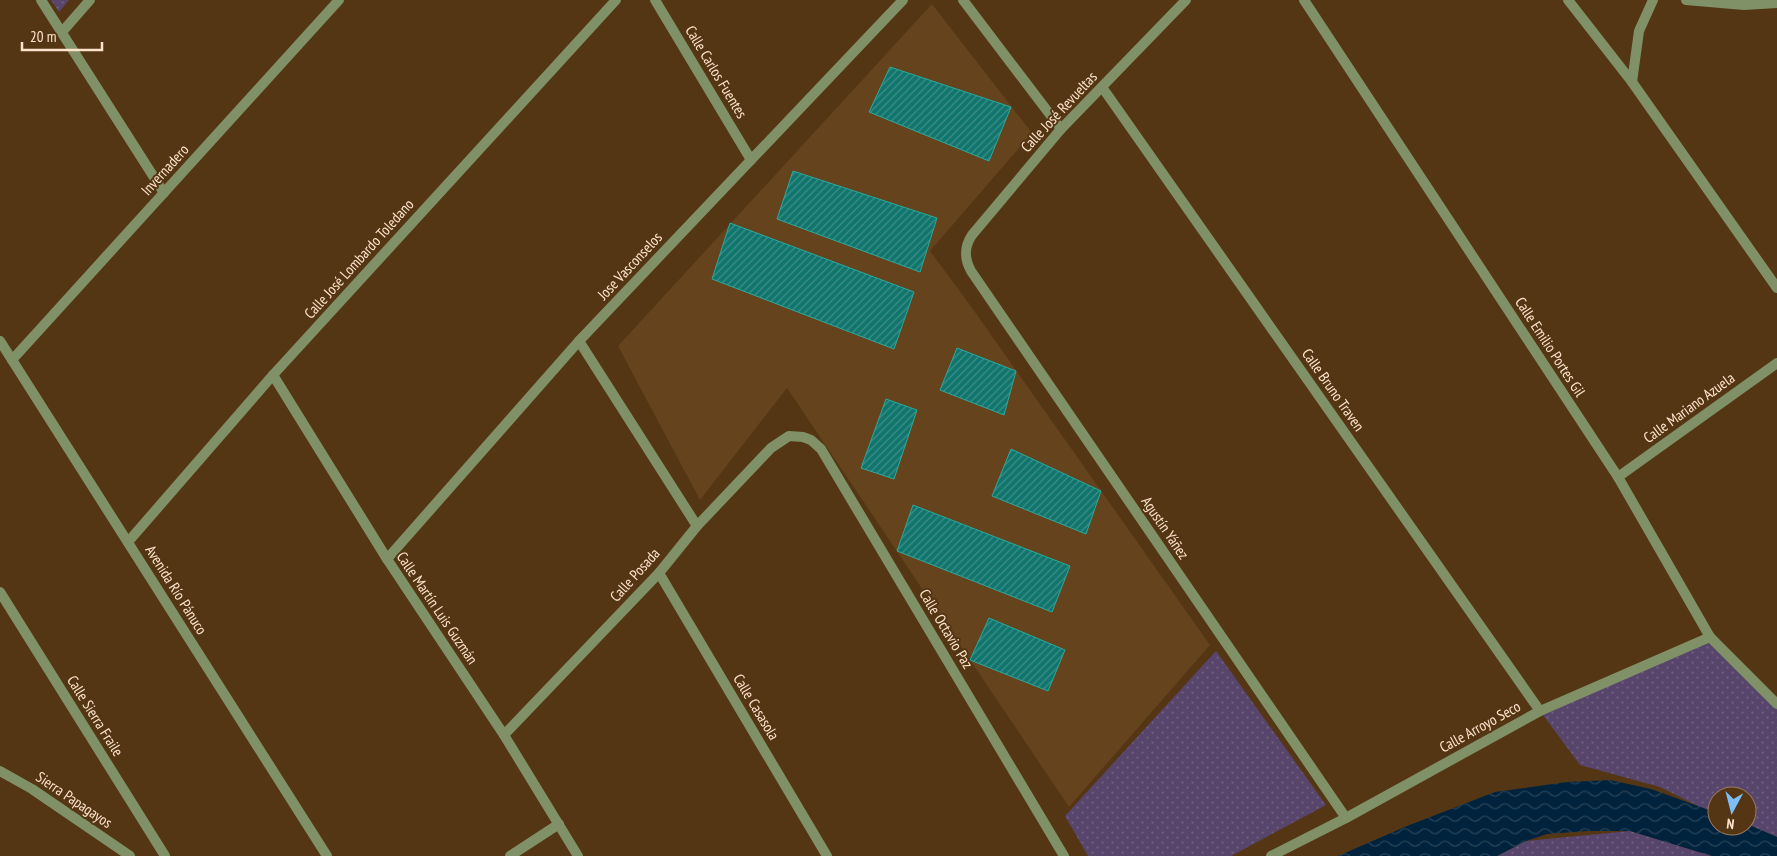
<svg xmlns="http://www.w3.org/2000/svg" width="1777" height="856" font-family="'PT Sans Narrow',sans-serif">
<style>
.built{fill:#64431d}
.park{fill:url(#park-dots)}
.water{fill:url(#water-waves)}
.building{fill:url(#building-hatch);stroke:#2baa9e}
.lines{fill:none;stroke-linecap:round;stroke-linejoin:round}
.minor{stroke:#809167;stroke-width:10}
.tertiary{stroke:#809167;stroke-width:10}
.labels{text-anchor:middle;stroke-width:4;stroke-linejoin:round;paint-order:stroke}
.street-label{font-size:15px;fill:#fee4cc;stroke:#543614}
</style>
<defs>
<pattern id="park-dots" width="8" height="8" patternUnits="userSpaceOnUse" patternTransform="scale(1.25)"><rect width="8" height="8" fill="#58456c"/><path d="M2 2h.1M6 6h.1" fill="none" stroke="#716080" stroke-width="1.8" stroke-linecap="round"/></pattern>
<pattern id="water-waves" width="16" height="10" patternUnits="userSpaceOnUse" patternTransform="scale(1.25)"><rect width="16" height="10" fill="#00233d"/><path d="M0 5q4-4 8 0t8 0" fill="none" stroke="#264358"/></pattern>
<pattern id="building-hatch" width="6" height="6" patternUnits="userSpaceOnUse" patternTransform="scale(1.25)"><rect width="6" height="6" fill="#0f756d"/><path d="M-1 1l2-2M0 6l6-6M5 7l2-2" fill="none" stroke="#3f8f87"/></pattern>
</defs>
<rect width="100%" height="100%" fill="#543614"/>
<!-- built -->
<path class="built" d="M932 4 1032 133 930 251 965 298 1210 645 1069 807 787 388 700 500 618 346Z"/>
<!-- park -->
<g class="park">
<path d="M51 0H69L59 12Z"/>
<path d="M1710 637 1777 704V837L1747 824V796H1717V813L1698 806 1660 787 1580 765 1540 711Z"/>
<path d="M1216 651 1326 805 1231 856H1088L1065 816Z"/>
<path d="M1630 831 1712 856H1497L1526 841Z"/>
</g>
<!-- water -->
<path class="water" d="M1610 780 1651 789 1717 813V826H1747V824L1777 837V856H1712L1630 831H1587L1547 834 1526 841 1497 856H1338L1407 826 1495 792 1567 782Z"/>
<!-- building -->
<g class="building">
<path d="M890 67 1011 107 989 161 869 112Z"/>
<path d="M793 171 937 218 920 272 777 219Z"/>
<path d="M730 223 914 292 894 349 712 279Z"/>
<path d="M957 348 1016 371 1004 415 940 390Z"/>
<path d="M886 399 917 410 894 479 861 468Z"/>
<path d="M1011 449 1101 491 1086 534 992 496Z"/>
<path d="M913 505 1070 566 1052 612 897 551Z"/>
<path d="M989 618 1065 650 1048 691 970 660Z"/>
</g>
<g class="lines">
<!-- minor -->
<g class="minor">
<path d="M41 0 164 193"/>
<path d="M655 0 751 160"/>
<path d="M963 0 1061 129"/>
<path d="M1186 0 1061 129 972 235C964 247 964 258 971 271L1346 818"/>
<path d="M1304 0 1618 477 1710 637 1777 704"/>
<path d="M62 32 90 0"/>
<path d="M1102 87 1540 711"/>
<path d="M579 341 697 526"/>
<path d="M12 360 339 0"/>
<path d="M273 375 387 559 504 735 578 856"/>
<path d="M1618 477 1777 363"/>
<path d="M128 542 273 375 616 0"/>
<path d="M387 559 579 341 903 0"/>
<path d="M659 573 827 856"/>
<path d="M0 592 165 856"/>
<path d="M504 735 659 573 697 526 771 448 789 436 803 437 811 440 821 449 1064 856"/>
<path d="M0 771 32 789 130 856"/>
<path d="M510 856 559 824"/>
<path d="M1271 856 1346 818 1540 711 1710 637"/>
</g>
<!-- tertiary -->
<g class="tertiary">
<path d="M1568 0 1632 82 1777 288"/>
<path d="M1686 0 1744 5 1777 3"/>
<path d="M1632 82 1639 31 1653 0"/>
<path d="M0 341 327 856"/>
</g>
</g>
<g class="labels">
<!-- street labels -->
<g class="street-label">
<text transform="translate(716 72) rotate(59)" y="5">Calle Carlos Fuentes</text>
<text transform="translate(1059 112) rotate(-47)" y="5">Calle José Revueltas</text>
<text transform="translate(165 170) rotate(-48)" y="5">Invernadero</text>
<text transform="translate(359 259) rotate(-48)" y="5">Calle José Lombardo Toledano</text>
<text transform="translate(630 266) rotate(-47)" y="5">Jose Vasconselos</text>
<text transform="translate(1550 347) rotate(57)" y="5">Calle Emilio Portes Gil</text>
<text transform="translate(1333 390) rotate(55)" y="5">Calle Bruno Traven</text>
<text transform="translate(1689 408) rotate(-36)" y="5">Calle Mariano Azuela</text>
<text transform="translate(1165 528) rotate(56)" y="5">Agustín Yáñez</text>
<text transform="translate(635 575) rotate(-48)" y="5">Calle Posada</text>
<text transform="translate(176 590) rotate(58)" y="5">Avenida Río Pánuco</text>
<text transform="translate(437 608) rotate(56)" y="5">Calle Martín Luis Guzmán</text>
<text transform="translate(946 629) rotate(59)" y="5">Calle Octavio Paz</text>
<text transform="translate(756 707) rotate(59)" y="5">Calle Casasola</text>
<text transform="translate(95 716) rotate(58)" y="5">Calle Sierra Fraile</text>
<text transform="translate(1480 727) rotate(-29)" y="5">Calle Arroyo Seco</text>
<text transform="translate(74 800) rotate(34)" y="5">Sierra Papagayos</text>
</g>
</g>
<!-- north arrow -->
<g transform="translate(1732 811) rotate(187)"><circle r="24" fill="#543614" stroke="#987c5e"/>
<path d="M0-4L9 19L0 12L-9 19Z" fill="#7bbef8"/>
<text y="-8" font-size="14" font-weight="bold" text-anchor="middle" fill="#fee4cc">N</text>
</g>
<!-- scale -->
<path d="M22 42v8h80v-8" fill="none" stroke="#fee4cc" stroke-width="2.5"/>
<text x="30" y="42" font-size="15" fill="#fee4cc" stroke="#543614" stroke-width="4" paint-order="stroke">20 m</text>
</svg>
